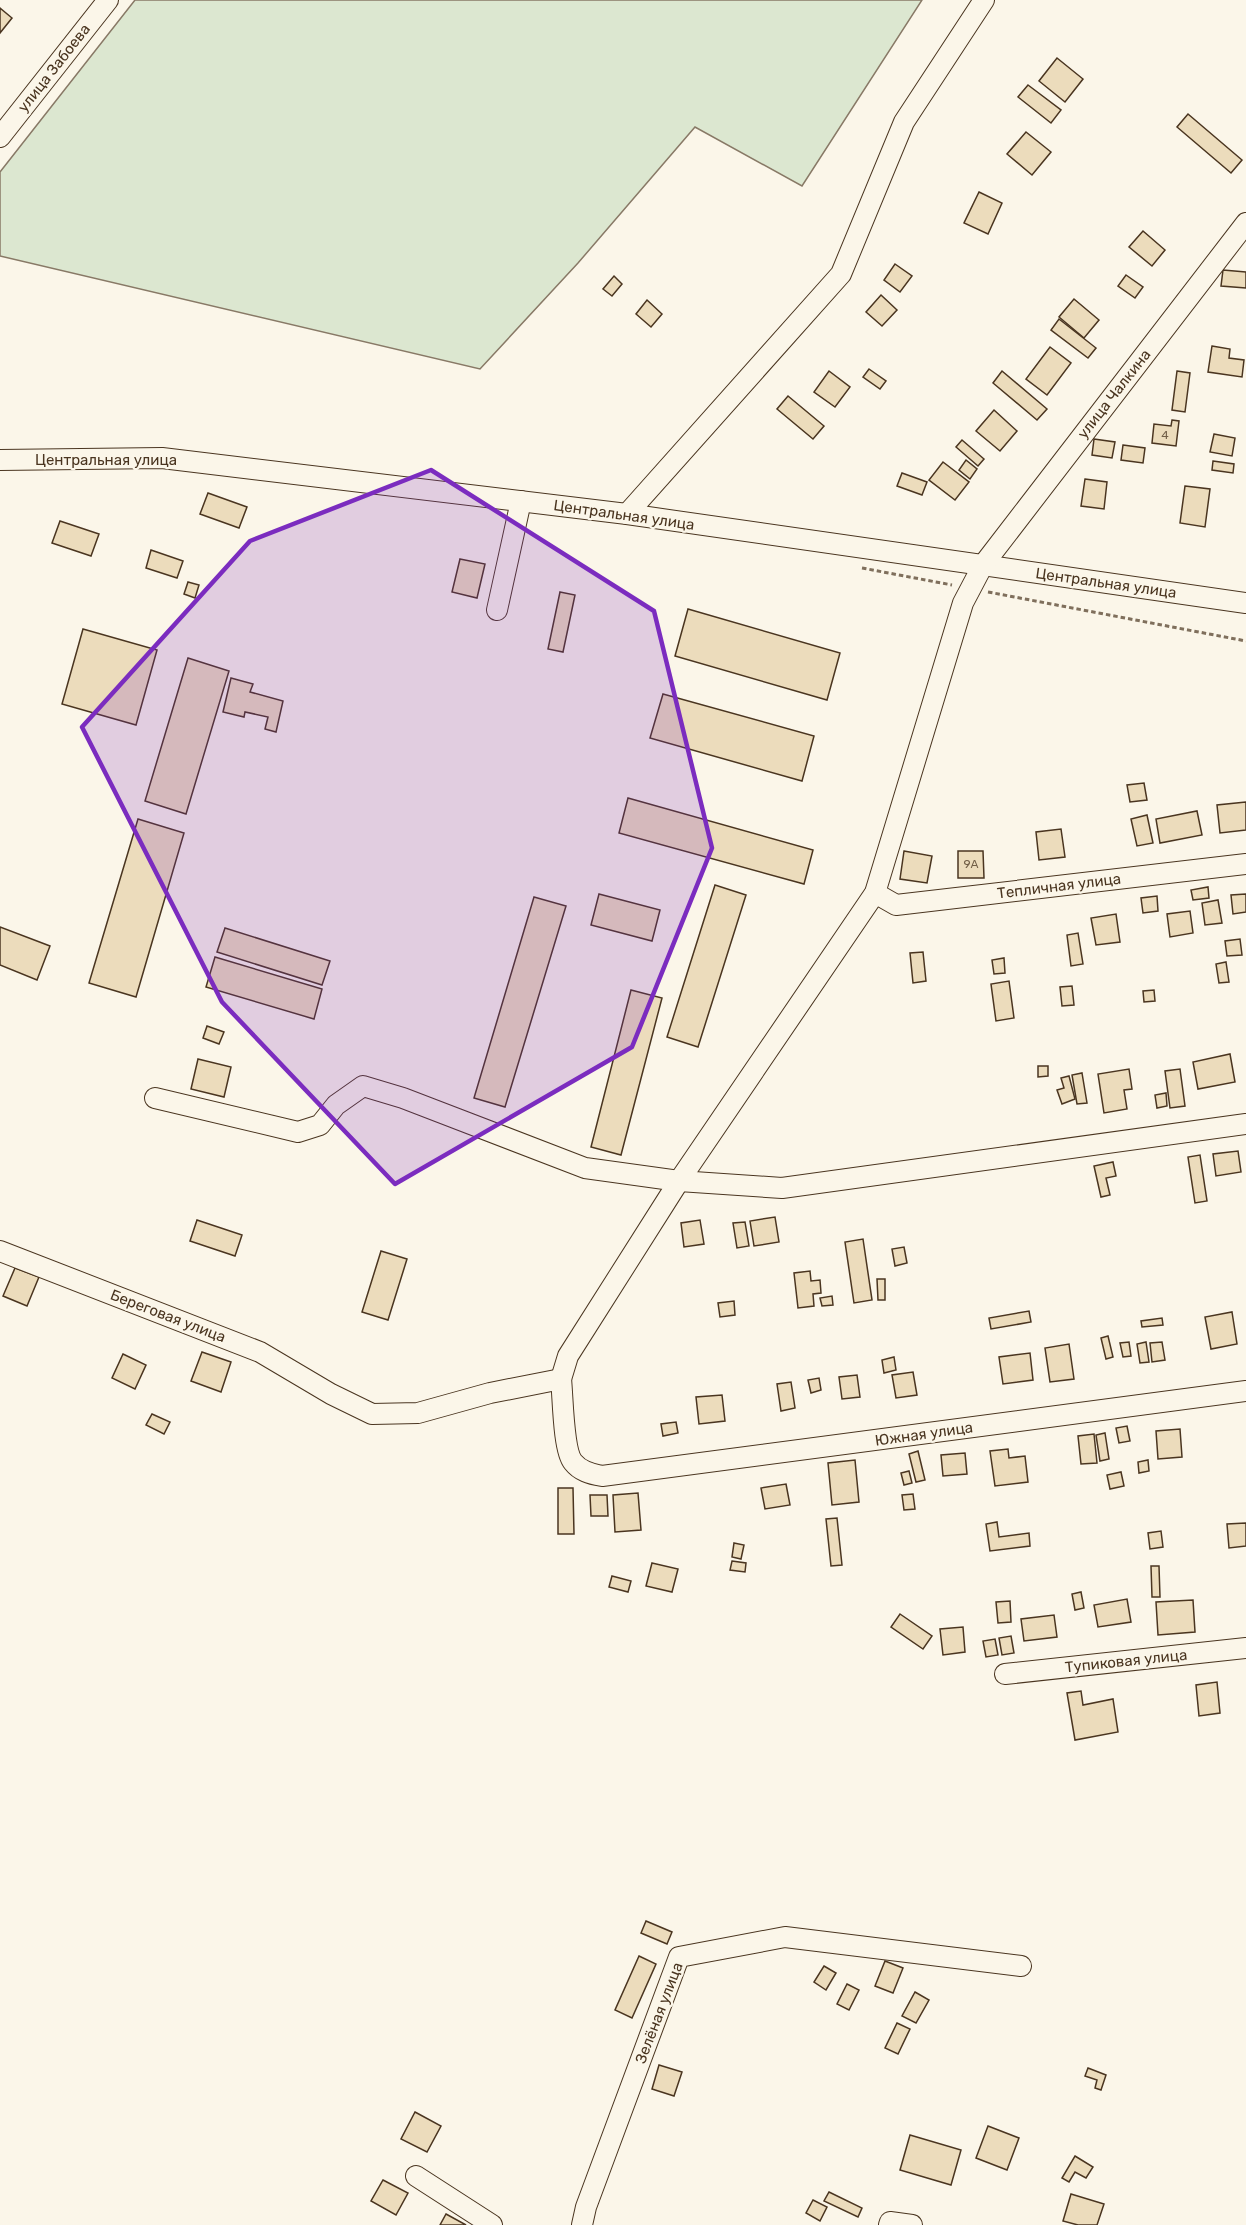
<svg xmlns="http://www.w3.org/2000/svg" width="1246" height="2225" font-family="Rubik,sans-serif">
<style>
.green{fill:#dce7d0;stroke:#887966;stroke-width:1.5}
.building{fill:#ecdcbc;stroke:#4a3520;stroke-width:1.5}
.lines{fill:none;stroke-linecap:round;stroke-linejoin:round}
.minor-casing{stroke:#4a3520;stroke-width:22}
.path{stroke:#7f6f5c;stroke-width:3;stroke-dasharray:4.5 3;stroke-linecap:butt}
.minor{stroke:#fbf6e9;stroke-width:20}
.marked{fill:#7b2cbf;fill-opacity:0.2;stroke:#7b2cbf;stroke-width:4.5;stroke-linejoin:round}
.labels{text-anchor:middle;stroke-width:4.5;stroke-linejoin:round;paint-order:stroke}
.number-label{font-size:12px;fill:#725f47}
.street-label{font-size:15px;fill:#4a3520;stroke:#fbf6e9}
</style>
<rect width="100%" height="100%" fill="#fbf6e9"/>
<!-- green -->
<path class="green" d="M135 0H922L802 186 695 127 578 263 480 369 0 256V172Z"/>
<!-- building -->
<g class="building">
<path d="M0 8 12 18 0 33Z"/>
<path d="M1057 58 1083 79 1065 102 1039 81Z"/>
<path d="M1028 85 1061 110 1051 123 1018 97Z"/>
<path d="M1188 114 1242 160 1231 173 1177 127Z"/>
<path d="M1026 132 1051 152 1032 175 1007 154Z"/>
<path d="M979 192 1002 203 988 234 964 223Z"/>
<path d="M1143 231 1165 250 1152 266 1129 247Z"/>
<path d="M895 264 912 276 900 292 884 280Z"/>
<path d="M1223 270 1246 272V288L1221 286Z"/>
<path d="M1126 275 1143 287 1135 298 1118 286Z"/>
<path d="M614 276 622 284 612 296 603 289Z"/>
<path d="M881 295 897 310 882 326 866 312Z"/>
<path d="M1074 299 1099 320 1084 338 1059 317Z"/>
<path d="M647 300 662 314 651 327 636 314Z"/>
<path d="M1059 319 1096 348 1088 358 1051 330Z"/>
<path d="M1212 346 1230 349 1229 358 1244 360 1242 377 1208 372Z"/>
<path d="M1050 347 1071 363 1047 395 1026 379Z"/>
<path d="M869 369 886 381 880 389 863 377Z"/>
<path d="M829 371 850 387 835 407 814 392Z"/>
<path d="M1002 371 1047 409 1037 420 993 383Z"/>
<path d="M1177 371 1190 373 1185 412 1172 410Z"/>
<path d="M788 396 824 426 813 439 777 409Z"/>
<path d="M994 410 1017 431 1000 451 976 431Z"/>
<path d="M1172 420 1179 421 1176 446 1152 443 1154 424 1171 426Z"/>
<path d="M1214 434 1235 438 1232 456 1210 452Z"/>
<path d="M1094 439 1115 442 1112 458 1092 455Z"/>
<path d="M962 440 984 459 978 466 956 447Z"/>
<path d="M1123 445 1145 448 1143 463 1121 460Z"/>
<path d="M966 460 977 469 970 479 959 470Z"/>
<path d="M1213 461 1234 464 1233 473 1212 470Z"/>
<path d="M943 462 969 482 955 500 929 480Z"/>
<path d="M902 473 927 482 922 495 897 486Z"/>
<path d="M1085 479 1107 482 1104 509 1081 506Z"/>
<path d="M1185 486 1210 489 1205 527 1180 523Z"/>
<path d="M208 493 247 507 239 528 200 514Z"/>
<path d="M60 521 99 534 91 556 52 543Z"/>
<path d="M151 550 183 561 177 578 146 568Z"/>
<path d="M460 559 485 564 477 598 452 592Z"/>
<path d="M188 582 199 585 195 598 184 594Z"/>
<path d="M560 592 575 595 563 652 548 649Z"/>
<path d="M688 609 840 653 827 700 675 656Z"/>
<path d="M83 629 157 650 136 725 62 704Z"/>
<path d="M188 658 229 671 186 814 145 801Z"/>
<path d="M231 678 253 684 250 692 283 701 276 732 265 729 268 717 245 712 244 717 223 712Z"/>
<path d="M663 694 814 736 802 781 650 738Z"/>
<path d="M1144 783 1147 800 1130 802 1127 785Z"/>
<path d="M628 798 813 850 804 884 619 833Z"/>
<path d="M1246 802V830L1220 833 1217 805Z"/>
<path d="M1197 811 1202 835 1160 843 1156 819Z"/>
<path d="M1147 815 1153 843 1137 846 1131 819Z"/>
<path d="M138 819 184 833 136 997 89 983Z"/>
<path d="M1061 829 1065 857 1039 860 1036 832Z"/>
<path d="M904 851 932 856 927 883 900 879Z"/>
<path d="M958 851H983L984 878H958Z"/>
<path d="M715 885 746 895 698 1047 667 1037Z"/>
<path d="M1208 887 1209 898 1193 900 1191 890Z"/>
<path d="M599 894 660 910 652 941 591 925Z"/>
<path d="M1246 894V912L1233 914 1231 895Z"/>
<path d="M1157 896 1158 911 1143 913 1141 898Z"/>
<path d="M534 897 566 906 505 1107 474 1098Z"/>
<path d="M1218 900 1222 923 1205 925 1202 903Z"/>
<path d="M1190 911 1193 933 1170 937 1167 914Z"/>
<path d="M1116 914 1120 942 1096 945 1091 918Z"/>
<path d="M0 927 50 946 37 980 0 965Z"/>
<path d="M225 928 330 961 322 985 217 952Z"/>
<path d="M1078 933 1083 964 1071 966 1067 935Z"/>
<path d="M1240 939 1242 955 1227 956 1225 941Z"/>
<path d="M923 952 926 981 913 983 910 953Z"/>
<path d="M215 957 322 989 314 1019 206 987Z"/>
<path d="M1004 958 1005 973 994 974 992 960Z"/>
<path d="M1226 962 1229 982 1219 983 1216 964Z"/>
<path d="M1009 981 1014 1018 996 1021 991 984Z"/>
<path d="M1072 986 1074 1005 1062 1006 1060 987Z"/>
<path d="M631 990 662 998 621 1155 591 1147Z"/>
<path d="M1154 990 1155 1001 1144 1002 1143 991Z"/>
<path d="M207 1026 224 1032 219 1044 203 1038Z"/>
<path d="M1230 1054 1235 1082 1198 1089 1193 1062Z"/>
<path d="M198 1059 231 1067 224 1097 191 1089Z"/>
<path d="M1038 1066H1048V1076L1038 1077Z"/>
<path d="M1129 1069 1132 1089 1124 1090 1127 1109 1104 1113 1098 1074Z"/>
<path d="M1180 1069 1185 1106 1170 1108 1165 1071Z"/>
<path d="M1082 1073 1087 1103 1077 1104 1072 1075Z"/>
<path d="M1069 1076 1075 1099 1062 1104 1057 1090 1064 1088 1061 1078Z"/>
<path d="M1166 1093 1167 1106 1157 1108 1155 1095Z"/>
<path d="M1238 1151 1241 1172 1216 1176 1213 1154Z"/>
<path d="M1200 1155 1207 1201 1195 1203 1188 1157Z"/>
<path d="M1113 1162 1116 1176 1106 1178 1110 1195 1101 1197 1094 1166Z"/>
<path d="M775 1217 779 1242 754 1246 750 1221Z"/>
<path d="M197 1220 242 1235 235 1256 190 1241Z"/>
<path d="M700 1220 704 1244 684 1247 681 1223Z"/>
<path d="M745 1222 749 1246 737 1248 733 1223Z"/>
<path d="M863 1239 872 1300 854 1303 845 1242Z"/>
<path d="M904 1247 907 1263 895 1266 892 1249Z"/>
<path d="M381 1251 407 1259 388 1320 362 1312Z"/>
<path d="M15 1268 39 1277 27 1306 3 1296Z"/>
<path d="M810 1271 811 1281 820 1280 821 1293 813 1294 814 1306 798 1308 794 1273Z"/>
<path d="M877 1279H885V1300H878Z"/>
<path d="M832 1296 833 1305 822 1306 820 1298Z"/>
<path d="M734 1301 735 1315 720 1317 718 1303Z"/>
<path d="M1029 1311 1031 1322 991 1329 989 1318Z"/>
<path d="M1232 1312 1237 1344 1211 1349 1205 1317Z"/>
<path d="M1162 1318 1163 1325 1142 1327 1141 1321Z"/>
<path d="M1108 1336 1113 1357 1106 1359 1101 1338Z"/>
<path d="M1129 1342 1131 1356 1123 1357 1120 1343Z"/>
<path d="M1146 1342 1149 1362 1140 1363 1137 1344Z"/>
<path d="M1162 1342 1165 1360 1152 1362 1150 1343Z"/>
<path d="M1069 1344 1074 1379 1050 1382 1045 1348Z"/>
<path d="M202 1352 231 1362 221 1392 191 1381Z"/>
<path d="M1030 1353 1033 1380 1003 1384 999 1357Z"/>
<path d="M123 1354 146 1365 135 1389 112 1378Z"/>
<path d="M894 1357 896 1370 884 1373 882 1360Z"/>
<path d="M913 1372 917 1395 896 1398 892 1375Z"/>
<path d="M857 1375 860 1397 842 1399 839 1377Z"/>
<path d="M819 1378 821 1390 811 1393 808 1380Z"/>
<path d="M791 1382 795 1408 781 1411 777 1384Z"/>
<path d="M722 1395 725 1421 699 1424 696 1397Z"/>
<path d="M152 1414 170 1422 164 1434 146 1425Z"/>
<path d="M676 1422 678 1433 663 1436 661 1424Z"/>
<path d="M1127 1426 1130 1441 1119 1443 1116 1428Z"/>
<path d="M1180 1429 1182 1457 1158 1459 1156 1431Z"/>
<path d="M1105 1433 1109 1459 1100 1461 1096 1435Z"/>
<path d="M1094 1434 1097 1463 1081 1464 1078 1436Z"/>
<path d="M1008 1449 1009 1458 1025 1456 1028 1482 995 1486 990 1451Z"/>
<path d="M918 1451 925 1480 916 1482 909 1454Z"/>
<path d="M965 1453 967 1474 943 1476 941 1455Z"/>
<path d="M855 1460 859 1502 832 1505 828 1463Z"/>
<path d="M1148 1460 1149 1471 1139 1473 1138 1462Z"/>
<path d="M909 1471 912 1483 904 1485 901 1473Z"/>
<path d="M1121 1472 1124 1486 1110 1489 1107 1475Z"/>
<path d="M786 1484 790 1505 765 1509 761 1488Z"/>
<path d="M558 1488H573L574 1534H558Z"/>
<path d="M638 1493 641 1530 615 1532 613 1495Z"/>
<path d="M913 1494 915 1509 904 1510 902 1495Z"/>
<path d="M590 1495H607L608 1516H591Z"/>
<path d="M837 1518 842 1565 831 1566 826 1519Z"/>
<path d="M997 1522 999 1537 1029 1533 1030 1546 990 1551 986 1524Z"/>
<path d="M1246 1523V1546L1229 1548 1227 1524Z"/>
<path d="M1161 1531 1163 1547 1150 1549 1148 1533Z"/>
<path d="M734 1543 744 1545 741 1559 732 1557Z"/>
<path d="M732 1561 746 1563 745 1572 730 1570Z"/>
<path d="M652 1563 678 1569 672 1592 646 1586Z"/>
<path d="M1151 1566H1159L1160 1597H1152Z"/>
<path d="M612 1576 631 1581 628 1592 609 1587Z"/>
<path d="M1081 1592 1084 1608 1075 1610 1072 1594Z"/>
<path d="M1127 1599 1131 1622 1098 1627 1094 1605Z"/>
<path d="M1193 1600 1195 1632 1158 1635 1156 1602Z"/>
<path d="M1010 1601 1011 1622 998 1623 996 1602Z"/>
<path d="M900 1614 932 1636 923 1649 891 1627Z"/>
<path d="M1054 1615 1057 1637 1024 1641 1021 1619Z"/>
<path d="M963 1627 965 1652 943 1655 940 1629Z"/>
<path d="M1011 1636 1014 1653 1002 1655 999 1638Z"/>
<path d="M995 1639 998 1655 986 1657 983 1641Z"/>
<path d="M1217 1682 1220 1713 1199 1716 1196 1685Z"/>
<path d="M1081 1691 1083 1705 1113 1699 1118 1732 1075 1740 1067 1693Z"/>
<path d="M646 1921 672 1932 667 1944 641 1933Z"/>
<path d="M639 1956 656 1964 632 2018 615 2010Z"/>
<path d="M885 1961 903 1968 893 1993 875 1986Z"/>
<path d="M824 1966 836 1973 826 1990 814 1982Z"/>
<path d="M847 1984 859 1990 849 2010 837 2004Z"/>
<path d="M915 1992 929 2000 916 2023 902 2016Z"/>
<path d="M897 2023 910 2029 898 2054 885 2048Z"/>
<path d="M659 2065 682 2072 674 2096 652 2089Z"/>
<path d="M1088 2068 1106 2075 1101 2090 1095 2088 1097 2080 1085 2076Z"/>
<path d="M415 2112 441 2126 427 2152 401 2139Z"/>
<path d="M988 2126 1019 2138 1007 2170 976 2158Z"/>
<path d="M910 2135 961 2150 951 2185 900 2170Z"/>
<path d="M1075 2156 1093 2167 1086 2178 1075 2172 1069 2182 1062 2178Z"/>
<path d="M383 2180 408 2193 396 2215 371 2201Z"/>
<path d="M829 2192 862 2208 858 2217 824 2201Z"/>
<path d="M1071 2194 1104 2204 1097 2225H1078L1063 2221Z"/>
<path d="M813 2200 827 2207 820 2221 806 2213Z"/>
<path d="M446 2214 466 2225H440Z"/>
</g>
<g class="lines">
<!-- minor casing -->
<g class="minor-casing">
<g id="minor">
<path d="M0 137 108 0"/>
<path d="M0 460 162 458 627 514 1246 603"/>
<path d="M627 514 841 274 904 122 984 0"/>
<path d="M497 610 521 501"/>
<path d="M875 893 896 905 1246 864"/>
<path d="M155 1098 298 1132 320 1125 336 1105 363 1086 403 1098 585 1168 679 1181 782 1188 1246 1124"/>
<path d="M0 1251 260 1352 331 1394 372 1414 418 1413 490 1393 561 1379C563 1396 563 1450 573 1462 580 1471 590 1474 602 1476L1246 1391"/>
<path d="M561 1379 568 1356 679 1181 875 893 963 603 983 565 1246 223"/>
<path d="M1005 1674 1246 1648"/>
<path d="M416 2176 492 2225"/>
<path d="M582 2225 586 2207 679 1957 785 1937 1021 1966"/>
<path d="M889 2225 890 2222 912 2225"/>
</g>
</g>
<!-- path -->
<g class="path">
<path d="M862 568 952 585"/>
<path d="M988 592 1246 641"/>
</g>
<!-- minor -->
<use href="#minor" class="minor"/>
</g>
<!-- marked area -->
<path class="marked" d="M431 470 654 611 712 848 632 1047 395 1184 222 1002 82 727 250 541Z"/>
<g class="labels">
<!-- number labels -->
<g class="number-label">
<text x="1165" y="439">4</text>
<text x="971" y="868">9А</text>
</g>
<!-- street labels -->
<g class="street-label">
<text transform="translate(54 68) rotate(-52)" y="5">улица Забоева</text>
<text transform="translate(1114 394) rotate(-52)" y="5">улица Чалкина</text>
<text x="106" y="465">Центральная улица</text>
<text transform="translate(624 515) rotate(8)" y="5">Центральная улица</text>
<text transform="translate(1106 583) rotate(8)" y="5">Центральная улица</text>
<text transform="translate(1059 886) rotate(-7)" y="5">Тепличная улица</text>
<text transform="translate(168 1316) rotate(21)" y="5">Береговая улица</text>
<text transform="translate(924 1434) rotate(-8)" y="5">Южная улица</text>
<text transform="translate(1126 1661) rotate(-6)" y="5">Тупиковая улица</text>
<text transform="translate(659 2013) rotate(-69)" y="5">Зелёная улица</text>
</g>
</g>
</svg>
